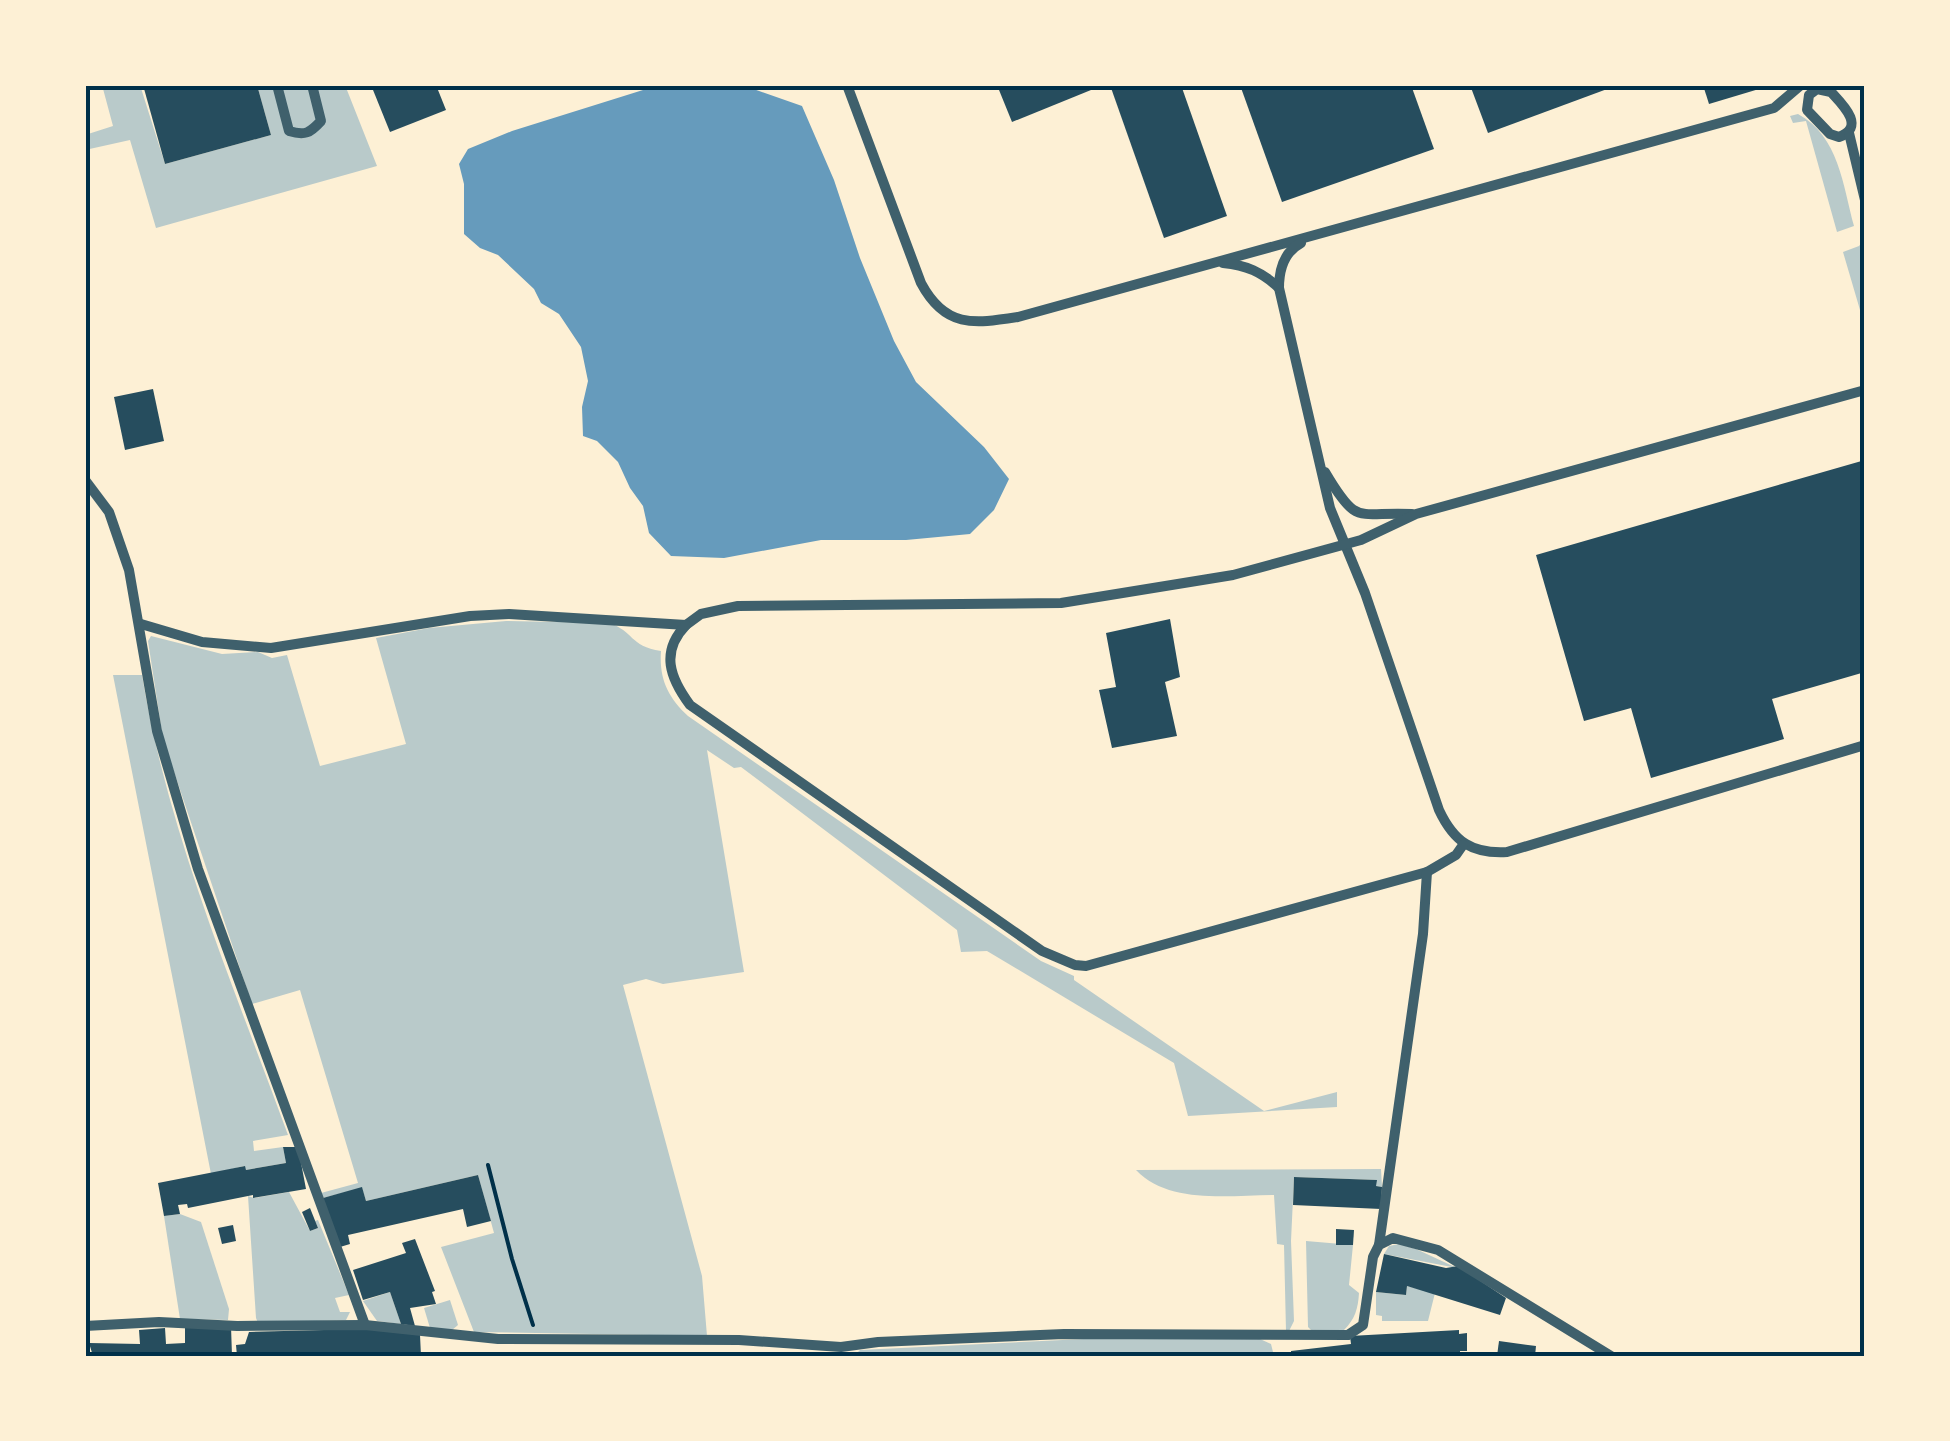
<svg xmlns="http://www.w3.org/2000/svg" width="1950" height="1441" font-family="Quicksand,sans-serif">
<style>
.green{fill:#b9caca}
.water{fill:#669bbc}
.building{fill:#264d5e}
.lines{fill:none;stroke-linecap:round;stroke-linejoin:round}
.path{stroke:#003049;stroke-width:4}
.minor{stroke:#3f606c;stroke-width:10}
.neatline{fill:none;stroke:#003049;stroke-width:4}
</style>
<rect width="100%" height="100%" fill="#fdf0d5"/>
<!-- green -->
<g class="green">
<path d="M102 85H140L165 164 271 135 257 85H345L377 166 156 228 130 140 85 150V135L113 126Z"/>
<path d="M1798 114C1839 136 1843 186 1854 226L1837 232 1806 121 1793 123 1790 116Z"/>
<path d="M1865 239V327L1843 252 1859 246Z"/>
<path d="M506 621 609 623C634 631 629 646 661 651 659 679 668 697 688 716L1041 961 1074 976V980L1264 1111 1337 1092V1107L1188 1116 1174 1063 987 951 961 952 957 930 741 767 734 768 707 750 744 972 663 984 646 979 623 985 702 1276 707 1336 474 1332 441 1247 494 1233 478 1175 366 1201 362 1188 323 1198 321 1193 358 1183 300 990 252 1004 163 739 148 641 151 636 222 654 258 652 272 658 287 655 320 766 406 744 376 638 429 628Z"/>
<path d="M113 675H142C168 834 233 984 288 1135L253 1141 254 1151 283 1147 286 1163 246 1170 244 1166 211 1174Z"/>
<path d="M1381 1169 1382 1187 1376 1186V1180L1294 1177 1291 1241 1294 1321 1289 1331H1286L1284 1245 1277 1244 1274 1195C1230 1195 1169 1205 1136 1170Z"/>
<path d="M289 1192 310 1231 318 1228 315 1221 318 1220 349 1295 335 1298 340 1312H350L346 1320 258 1323 256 1318 248 1196 254 1198Z"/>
<path d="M180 1214 201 1222 229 1309 228 1320 180 1319 164 1216Z"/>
<path d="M1306 1241 1353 1245 1349 1285 1359 1293C1358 1309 1355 1319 1344 1330L1312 1331 1308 1327Z"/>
<path d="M1399 1244 1416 1249 1457 1268 1384 1254 1389 1246Z"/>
<path d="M1407 1286 1435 1293 1428 1321H1382V1316L1376 1315V1292L1406 1295Z"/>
<path d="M390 1292 401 1324 377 1321 363 1301Z"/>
<path d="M450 1300 458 1325 452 1330 430 1328 424 1308Z"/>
<path d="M1104 1338 1260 1339 1271 1344 1274 1356H854L860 1350Z"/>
</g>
<!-- water -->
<path class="water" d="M659 85 745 86 802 106 834 180 860 258 894 341 916 382 984 447 1009 479 994 510 970 534 906 540H821L724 558 671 556 649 533 643 506 630 488 618 462 597 441 583 436 582 407 588 381 581 347 559 314 541 303 534 289 498 255 480 248 464 234V184L459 164 468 149 512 131Z"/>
<!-- building -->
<g class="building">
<path d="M143 85H257L271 135 165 164Z"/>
<path d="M371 85H436L446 110 390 132Z"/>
<path d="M997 85H1089L1091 90 1012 122Z"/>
<path d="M1110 85H1181L1227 216 1164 238Z"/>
<path d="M1240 85H1411L1434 149 1282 202Z"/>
<path d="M1470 85H1618L1488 133Z"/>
<path d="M1703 85H1769V86L1709 104Z"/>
<path d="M153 389 164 441 125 450 114 397Z"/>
<path d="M1865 460V672L1772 699 1784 739 1651 778 1631 708 1584 721 1536 555Z"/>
<path d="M1170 619 1180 677 1165 682 1177 736 1112 748 1099 690 1116 687 1106 633Z"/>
<path d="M283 1147H298L306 1189 253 1198V1195L188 1208 187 1204 178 1205 180 1214 164 1216 158 1183 245 1166 246 1170 286 1163Z"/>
<path d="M478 1175 491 1221 467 1227 463 1209 348 1235 350 1244 340 1247 323 1198 362 1187 366 1201Z"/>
<path d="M1294 1177 1377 1180 1376 1186 1382 1187 1381 1209 1293 1205Z"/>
<path d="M310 1208 318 1228 310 1231 302 1212Z"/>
<path d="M233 1225 236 1241 222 1244 218 1228Z"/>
<path d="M1336 1229 1354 1230 1353 1245H1336Z"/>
<path d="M415 1239 435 1291 432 1292 436 1304 410 1308 415 1326 401 1324 390 1292 363 1300 353 1270 406 1253 402 1243Z"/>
<path d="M1384 1254 1446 1268 1458 1266 1506 1298 1500 1315 1407 1286 1406 1295 1376 1292Z"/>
<path d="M231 1326 232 1356H93L89 1343 140 1344 139 1330 165 1328 166 1344 185 1343V1328Z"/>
<path d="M364 1329 420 1335 421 1356H237L236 1345 245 1344 249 1332Z"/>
<path d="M1459 1330V1334L1467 1333V1351H1460V1356H1291V1351L1351 1344 1350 1336Z"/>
<path d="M1499 1341 1536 1346 1535 1356H1497Z"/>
</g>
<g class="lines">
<!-- path -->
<path class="path" d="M488 1165 512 1259 533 1325"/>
<!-- minor -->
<g class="minor">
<path d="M277 85 289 131C305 136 310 133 321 121L312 85"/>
<path d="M847 85 921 283C945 328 973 324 1018 317L1774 108 1801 85"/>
<path d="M1817 89 1831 92C1843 105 1866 127 1839 137L1830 134 1807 110 1809 95Z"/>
<path d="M1849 133 1865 200"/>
<path d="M1301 243C1284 252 1279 270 1279 288L1330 508 1365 593 1439 810C1454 842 1472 854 1507 852L1865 745"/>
<path d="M1223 263C1246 265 1262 272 1279 288"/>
<path d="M1325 472C1358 528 1357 511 1412 514"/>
<path d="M85 480 109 512 129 570 157 731 198 869 365 1325"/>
<path d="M141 624 202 642 271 648 470 616 509 614 686 625 701 614 738 606 1061 603 1233 575 1361 540 1416 514 1865 390"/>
<path d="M686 625C660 652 670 678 690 705L1042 951 1075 965 1086 966 1427 872 1456 855 1463 845"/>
<path d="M1379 1245 1423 934 1427 872"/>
<path d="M85 1326 159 1322 237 1326 365 1325 498 1339 739 1340 841 1347 878 1342 1064 1334 1348 1335 1363 1325 1373 1257 1379 1245 1393 1238 1438 1250 1611 1356"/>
</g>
</g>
<!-- border -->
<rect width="1950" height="1441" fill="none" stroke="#fdf0d5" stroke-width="175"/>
<rect x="88" y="88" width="1774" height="1266" class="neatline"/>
</svg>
